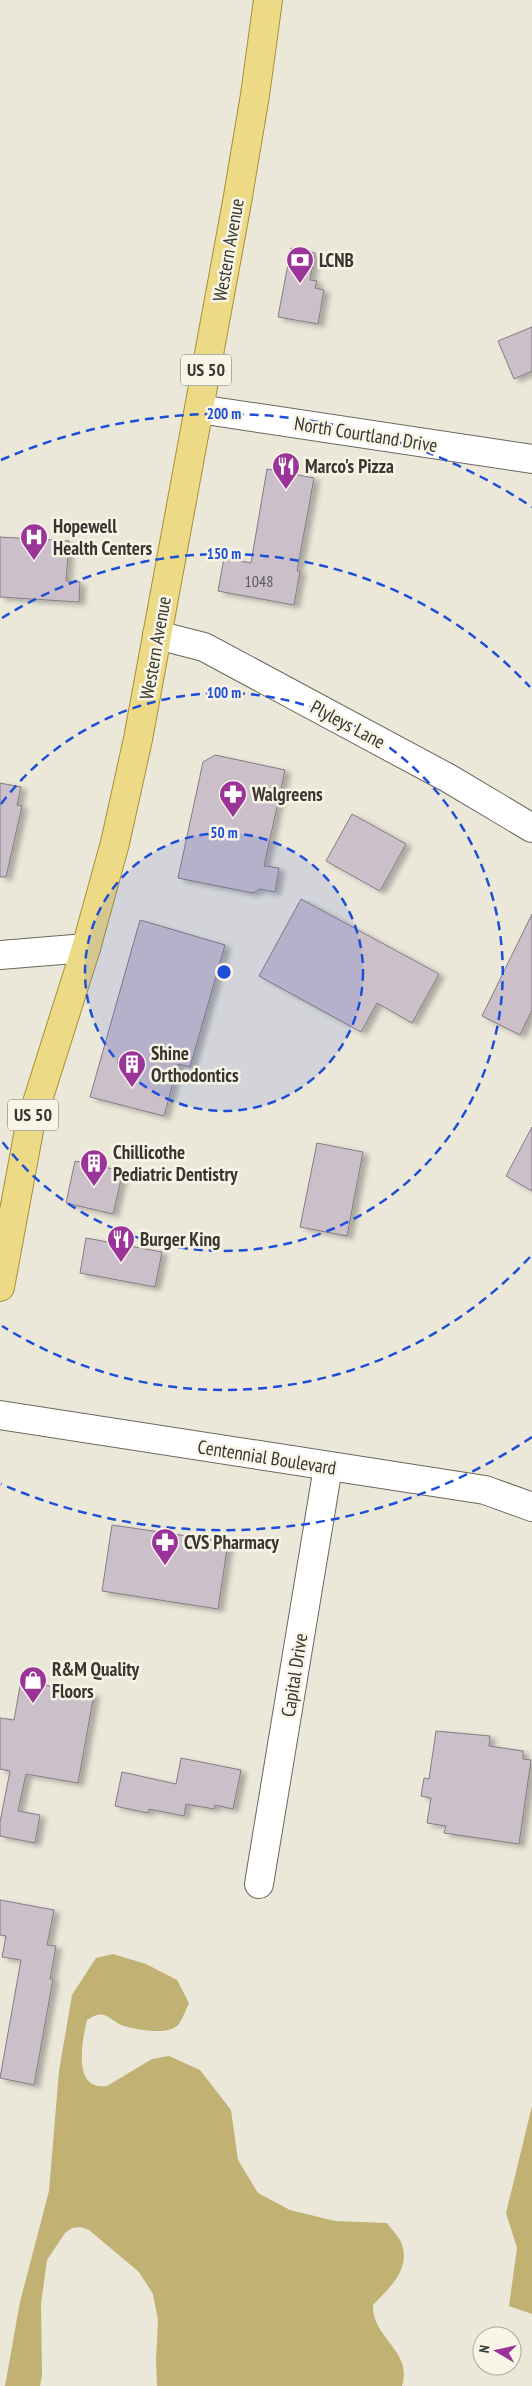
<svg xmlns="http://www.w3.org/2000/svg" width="532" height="2386" font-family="'PT Sans Narrow',sans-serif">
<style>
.forest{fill:#c1b173}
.building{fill:#cbc0ca;stroke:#857b84;filter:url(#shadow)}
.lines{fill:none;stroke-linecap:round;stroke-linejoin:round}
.minor-casing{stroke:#6a675b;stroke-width:30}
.major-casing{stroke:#a69035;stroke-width:30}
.minor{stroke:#fff;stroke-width:28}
.major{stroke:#edda87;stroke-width:28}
.ring{fill:none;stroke:#1d4ed8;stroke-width:2.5;stroke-dasharray:9 6}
.labels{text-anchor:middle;stroke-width:5;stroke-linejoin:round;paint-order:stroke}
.number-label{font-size:16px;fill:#5c5857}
.shield{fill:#f8f5e7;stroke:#716f68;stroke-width:1}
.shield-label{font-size:18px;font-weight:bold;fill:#373631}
.street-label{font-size:19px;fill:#373631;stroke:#f8f5e7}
.poi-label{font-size:19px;font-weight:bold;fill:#373631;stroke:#f8f5e7;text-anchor:start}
.centre{fill:#1d4ed8;stroke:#f8f5e7;stroke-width:2.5}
.ring-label{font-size:15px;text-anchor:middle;font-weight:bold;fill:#1d4ed8;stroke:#f8f5e7;stroke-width:5;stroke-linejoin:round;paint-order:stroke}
</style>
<defs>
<filter id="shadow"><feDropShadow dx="5.5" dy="3" stdDeviation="2.5" flood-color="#0004"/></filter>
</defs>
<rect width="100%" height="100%" fill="#ebe8da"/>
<!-- forest -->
<g class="forest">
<path d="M113 1954 146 1964 177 1980 189 2003C186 2009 183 2018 179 2024 170 2036 138 2030 124 2026 108 2020 106 2007 87 2020 82 2041 72 2091 107 2086L152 2059 169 2056 200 2070 231 2110 238 2160 258 2193 290 2210 335 2221 387 2223C391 2229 398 2235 401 2242 412 2269 389 2288 373 2305 372 2339 413 2350 402 2386H157L156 2360 158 2320 153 2294 139 2272 89 2230 80 2227 72 2228 65 2233 47 2260 41 2304 42 2375 40 2386H5L20 2302 49 2191 59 2071 72 1995 96 1958Z"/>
<path d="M532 2106V2314L509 2306 517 2248 506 2213Z"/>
</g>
<!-- building -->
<g class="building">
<path d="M291 248 315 253 310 280 317 281 315 288 324 290 318 324 278 317Z"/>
<path d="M532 327V371L514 379 498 341Z"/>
<path d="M267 469 314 478 297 571H300L294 605 218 591 224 558 251 563Z"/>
<path d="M0 537 69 541 66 581 80 582 79 602 0 597Z"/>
<path d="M215 755 285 770 264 866 279 868 275 892 260 889 253 893 178 878 203 762Z"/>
<path d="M0 783 21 787 17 805 22 806 6 877H0Z"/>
<path d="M352 814 406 844 380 891 326 861Z"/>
<path d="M301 899 439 974 412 1023 377 1003 361 1032 259 976Z"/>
<path d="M532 914V1010L520 1035 482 1016Z"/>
<path d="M140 920 225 945 190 1067 178 1064 164 1116 90 1097Z"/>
<path d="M532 1127V1191L506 1176Z"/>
<path d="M317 1143 363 1152 347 1236 300 1227Z"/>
<path d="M75 1161 123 1171 113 1214 66 1203Z"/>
<path d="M86 1238 162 1252 155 1287 80 1273Z"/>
<path d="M112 1525 228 1542 218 1609 102 1591Z"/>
<path d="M21 1681 94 1694 78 1783 26 1774 18 1811 40 1815 35 1843 0 1836V1822L10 1771 0 1769V1718L14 1720Z"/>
<path d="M436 1731 490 1736 489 1746 523 1751V1759L531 1760 519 1844 444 1833 446 1826 427 1823 431 1798 421 1796 424 1778 429 1779Z"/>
<path d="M181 1758 241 1770 233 1809 215 1805 214 1809 186 1804 184 1816 149 1809 148 1813 115 1806 122 1772 176 1784Z"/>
<path d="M0 1900 54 1910 47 1945 56 1946 50 1979H53L34 2085 0 2078 21 1960 2 1957 6 1936 0 1935Z"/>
</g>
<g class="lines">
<!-- minor casing -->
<g class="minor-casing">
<g id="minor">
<path d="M199 409 532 459"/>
<path d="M157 635 204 647 448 778 532 828"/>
<path d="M0 955 86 948"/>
<path d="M0 1415 485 1490 532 1507"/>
<path d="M259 1884 328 1467"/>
</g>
</g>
<!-- major casing -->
<g class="major-casing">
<path id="major" d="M0 1287 30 1125 86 948 115 843 138 739 237 202 255 95 268 0"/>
</g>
<!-- minor -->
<use href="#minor" class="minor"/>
<!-- major -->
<use href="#major" class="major"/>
</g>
<!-- distance rings -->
<circle cx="224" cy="972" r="139" fill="#1d4ed8" fill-opacity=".12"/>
<g class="ring">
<circle cx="224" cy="972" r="139"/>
<path d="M1 804A279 279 0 1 1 1 1140"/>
<path d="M530 1257A418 418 0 0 1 2 1326M2 618A418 418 0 0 1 530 687"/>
<path d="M532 1437A558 558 0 0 1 1 1484M1 460A558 558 0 0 1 532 507"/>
</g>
<!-- icons -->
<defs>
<g id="bank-pin" transform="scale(1.4375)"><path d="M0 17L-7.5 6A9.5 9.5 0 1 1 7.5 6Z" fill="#9a3498" stroke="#f8f5e7"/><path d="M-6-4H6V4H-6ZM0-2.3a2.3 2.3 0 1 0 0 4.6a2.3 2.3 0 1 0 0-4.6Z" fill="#fff"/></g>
<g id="restaurant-pin" transform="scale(1.4375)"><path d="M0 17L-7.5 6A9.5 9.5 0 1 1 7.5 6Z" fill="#9a3498" stroke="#f8f5e7"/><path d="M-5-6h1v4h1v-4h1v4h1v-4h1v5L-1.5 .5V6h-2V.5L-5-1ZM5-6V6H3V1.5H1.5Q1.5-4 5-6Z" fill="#fff"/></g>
<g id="hospital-pin" transform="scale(1.4375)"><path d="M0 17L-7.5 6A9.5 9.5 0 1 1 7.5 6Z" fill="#9a3498" stroke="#f8f5e7"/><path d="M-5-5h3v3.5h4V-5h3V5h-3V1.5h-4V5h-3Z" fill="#fff"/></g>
<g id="pharmacy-pin" transform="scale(1.4375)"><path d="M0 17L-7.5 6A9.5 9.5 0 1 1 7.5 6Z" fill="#9a3498" stroke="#f8f5e7"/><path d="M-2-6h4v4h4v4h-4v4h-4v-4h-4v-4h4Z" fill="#fff"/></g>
<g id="building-pin" transform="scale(1.4375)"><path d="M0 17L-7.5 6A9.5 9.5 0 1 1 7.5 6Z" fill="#9a3498" stroke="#f8f5e7"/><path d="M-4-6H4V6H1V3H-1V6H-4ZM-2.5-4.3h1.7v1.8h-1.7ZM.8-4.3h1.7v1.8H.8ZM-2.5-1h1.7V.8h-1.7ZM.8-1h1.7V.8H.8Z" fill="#fff"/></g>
<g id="shop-pin" transform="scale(1.4375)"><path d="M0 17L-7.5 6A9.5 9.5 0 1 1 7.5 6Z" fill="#9a3498" stroke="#f8f5e7"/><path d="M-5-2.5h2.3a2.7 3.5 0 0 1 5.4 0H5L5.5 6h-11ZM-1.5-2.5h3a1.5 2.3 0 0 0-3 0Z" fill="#fff"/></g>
</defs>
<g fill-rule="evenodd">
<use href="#bank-pin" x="300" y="260"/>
<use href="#restaurant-pin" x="286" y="466"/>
<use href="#hospital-pin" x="34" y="537"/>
<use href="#pharmacy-pin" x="233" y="794"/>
<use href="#building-pin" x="132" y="1064"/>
<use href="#building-pin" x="94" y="1163"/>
<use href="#restaurant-pin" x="121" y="1239"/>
<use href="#pharmacy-pin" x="165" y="1542"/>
<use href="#shop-pin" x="33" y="1680"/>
</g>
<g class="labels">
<!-- number labels -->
<g class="number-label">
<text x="259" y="587">1048</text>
</g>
<!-- shield labels -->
<g class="shield">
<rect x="181" y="354.5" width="50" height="31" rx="4"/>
<rect x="8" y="1099.5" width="50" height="31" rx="4"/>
</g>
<g class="shield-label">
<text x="206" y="376">US 50</text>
<text x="33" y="1121">US 50</text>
</g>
<!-- street labels -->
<g class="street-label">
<text transform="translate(228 250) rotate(-80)" y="7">Western Avenue</text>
<text transform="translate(366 434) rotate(9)" y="7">North Courtland Drive</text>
<text transform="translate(155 648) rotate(-80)" y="7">Western Avenue</text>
<text transform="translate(348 724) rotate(28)" y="7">Plyleys Lane</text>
<text transform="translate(267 1457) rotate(9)" y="7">Centennial Boulevard</text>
<text transform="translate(294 1675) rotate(-81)" y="7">Capital Drive</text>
</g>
<!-- poi labels -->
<g class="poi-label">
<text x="319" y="267">LCNB</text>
<text x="305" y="473">Marco's Pizza</text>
<text x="53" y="533">Hopewell<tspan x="53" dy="22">Health Centers</tspan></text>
<text x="252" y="801">Walgreens</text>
<text x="151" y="1060">Shine<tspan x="151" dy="22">Orthodontics</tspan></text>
<text x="113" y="1159">Chillicothe<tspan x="113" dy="22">Pediatric Dentistry</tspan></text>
<text x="140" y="1246">Burger King</text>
<text x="184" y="1549">CVS Pharmacy</text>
<text x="52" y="1676">R&amp;M Quality<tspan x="52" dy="22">Floors</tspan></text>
</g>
</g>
<circle cx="224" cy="972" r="8" class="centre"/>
<g class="ring-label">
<text x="224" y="419">200 m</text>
<text x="224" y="559">150 m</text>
<text x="224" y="698">100 m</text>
<text x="224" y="838">50 m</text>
</g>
<!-- north arrow -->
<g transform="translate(497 2351) rotate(279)"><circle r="24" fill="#f8f5e7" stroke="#aba99e"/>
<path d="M0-4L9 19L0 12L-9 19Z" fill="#9a3498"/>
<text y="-8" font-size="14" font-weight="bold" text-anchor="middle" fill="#373631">N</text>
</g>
</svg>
